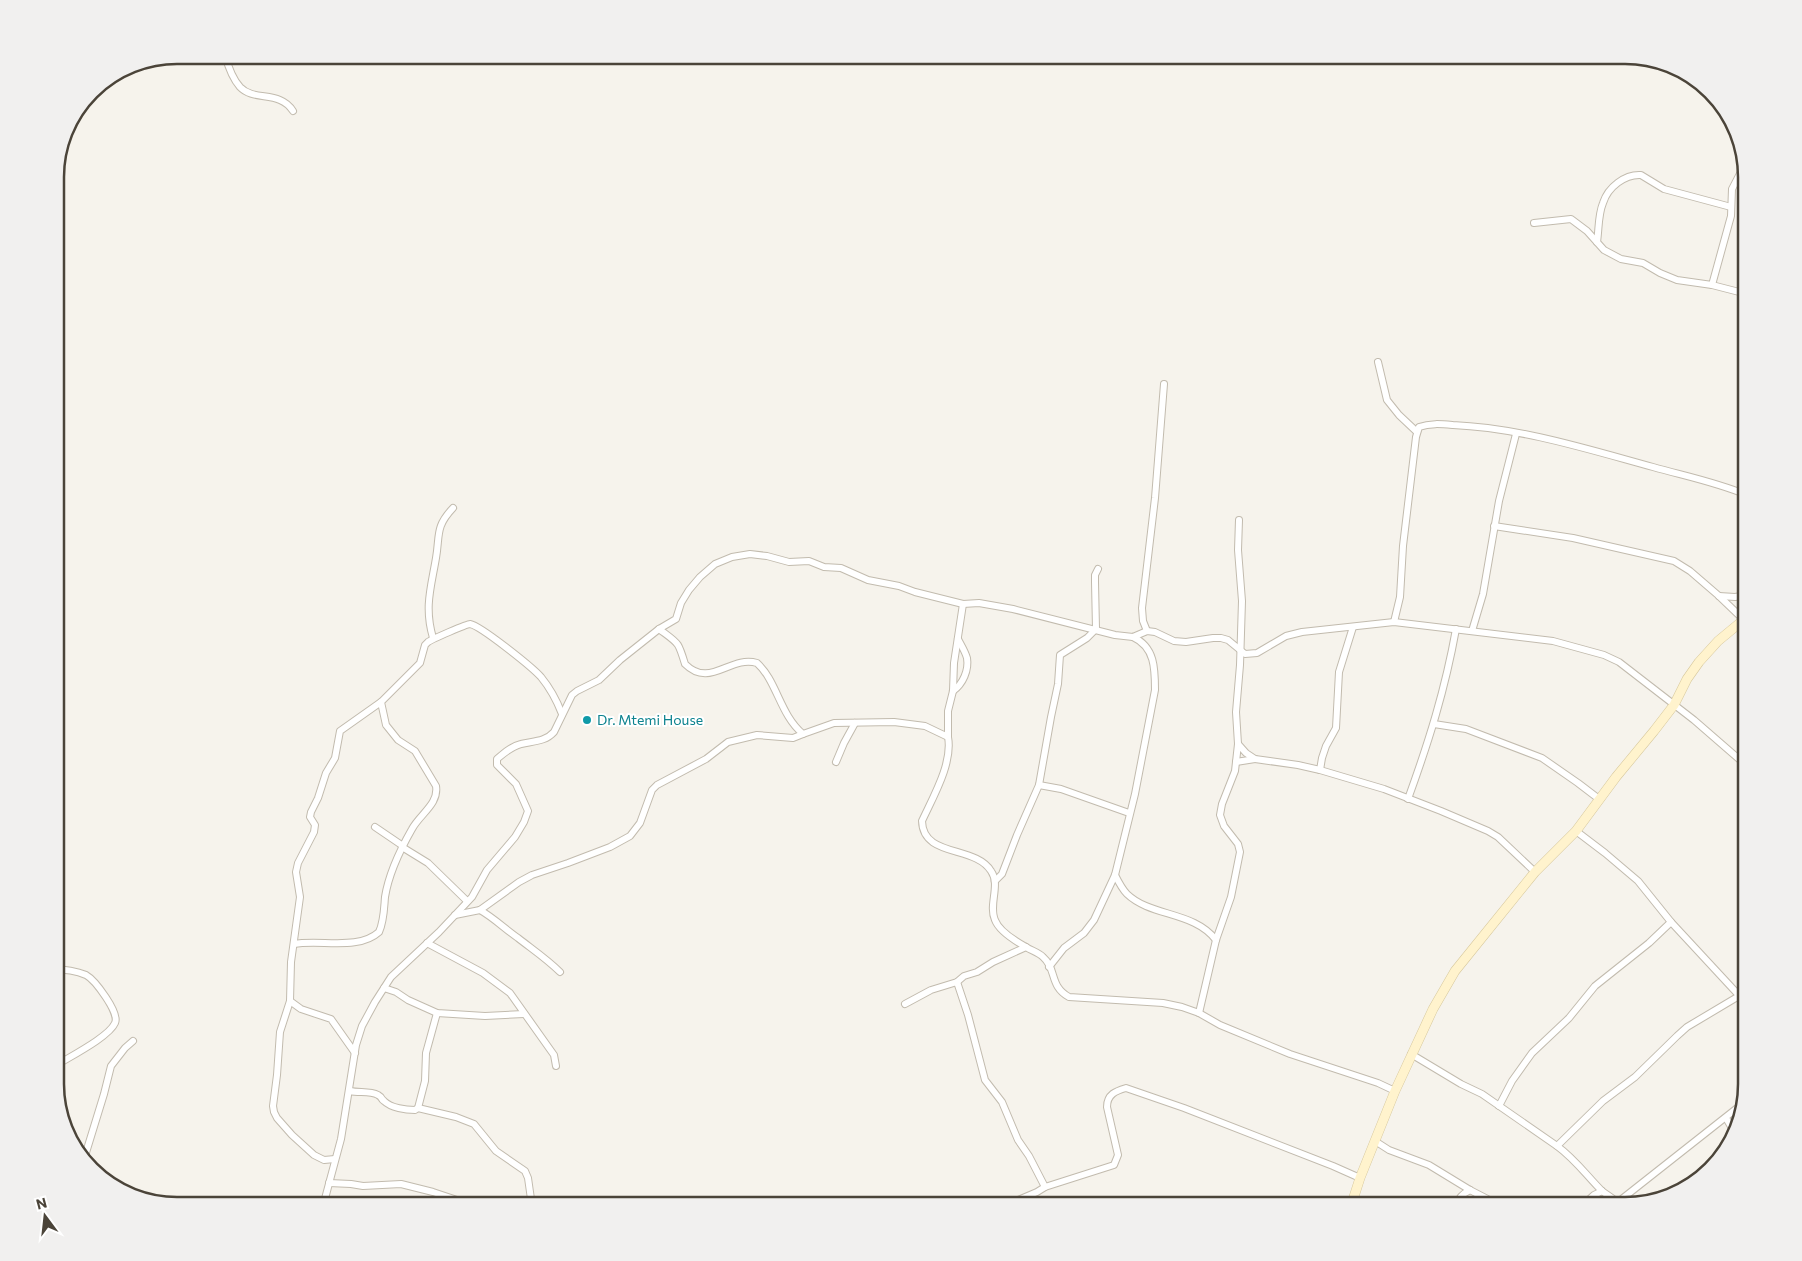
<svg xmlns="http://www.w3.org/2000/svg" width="1802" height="1261" font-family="Commissioner,sans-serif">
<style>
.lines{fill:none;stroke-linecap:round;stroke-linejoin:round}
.street-casing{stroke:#c2bbae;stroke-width:8}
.secondary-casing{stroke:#d6c79b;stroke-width:10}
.street{stroke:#fff;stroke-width:6}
.secondary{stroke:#fff3cd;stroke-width:9}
.culture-dot{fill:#0f9aa8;stroke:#fff;stroke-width:2}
.labels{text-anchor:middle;stroke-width:4;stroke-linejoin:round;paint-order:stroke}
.culture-label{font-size:14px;fill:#0d838f;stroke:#fff;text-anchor:start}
.rim{fill:none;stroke:#4b4439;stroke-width:2.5}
</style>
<rect width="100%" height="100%" fill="#f6f3ec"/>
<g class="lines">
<!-- street casing -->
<g class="street-casing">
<g id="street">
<path d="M225 55C228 66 232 78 240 87 254 102 280 90 293 111"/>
<path d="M1534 223 1571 219 1587 231 1604 250 1621 259 1643 263 1660 273 1677 280 1712 285 1747 294"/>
<path d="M1597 242C1599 229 1598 215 1603 203 1608 187 1625 174 1641 175L1664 189 1731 207"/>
<path d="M1712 285 1731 216 1732 189 1744 166"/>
<path d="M1378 362 1387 400 1399 415 1417 432"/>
<path d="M1239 520 1238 550 1242 601 1240 665 1236 712 1238 744 1246 753 1255 759 1298 765 1320 770 1384 789 1441 811 1488 831 1498 837 1535 872"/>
<path d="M1494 526 1573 538 1674 561 1690 571 1719 596 1743 619"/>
<path d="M1719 596 1735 597 1747 595"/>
<path d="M1394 622 1400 597 1403 546 1416 437 1419 427C1430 423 1441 424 1453 425 1521 428 1587 449 1653 467 1685 476 1716 482 1747 495"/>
<path d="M659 629C679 644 678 641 685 664 710 689 730 655 757 663 777 681 780 715 803 734L834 723 894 722 925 726 948 737C953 763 933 797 922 821 923 858 975 845 991 871 1001 885 988 905 995 920 999 931 1017 942 1026 947 1032 951 1038 952 1043 957 1057 969 1049 986 1069 997L1163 1003 1182 1007 1199 1013 1220 1025 1290 1054 1378 1083 1395 1091"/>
<path d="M1147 631 1143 621 1142 608 1155 498 1164 384"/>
<path d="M1472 631 1483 594 1499 501 1516 434"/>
<path d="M433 638C424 607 431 588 436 558 440 535 435 527 453 508"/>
<path d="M953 691C963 684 969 670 967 658 965 651 961 645 958 639"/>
<path d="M1434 724 1466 729 1542 758 1578 783 1599 799"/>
<path d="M948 737V711L953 691 954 663 963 604"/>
<path d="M836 762 844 743 855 723"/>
<path d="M1236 762 1255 759"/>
<path d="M1320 770 1322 758 1326 746 1336 728 1339 672 1353 627"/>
<path d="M1039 785 1061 789 1129 813"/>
<path d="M1408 799C1429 741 1445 690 1456 629"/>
<path d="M375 827 403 846"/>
<path d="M1576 831 1605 853 1638 881 1671 922 1747 1004"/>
<path d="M402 847 428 863 467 901"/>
<path d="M1115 875C1118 881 1122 889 1127 894 1151 917 1194 911 1216 940"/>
<path d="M995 881 1002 874 1017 835 1039 785 1051 717 1058 684 1060 655 1087 638 1096 629 1095 582V575L1098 569"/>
<path d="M480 910C494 918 505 929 518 938 532 949 547 959 560 972"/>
<path d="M455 915 480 910 519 882 532 875 568 863 610 847 630 836 640 823 652 790 657 785 706 759 728 742 757 735 793 738 803 734"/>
<path d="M427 943 483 973 510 993 549 1048 554 1055 556 1066"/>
<path d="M294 944C320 939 358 951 379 932 384 921 384 909 385 897 389 872 400 850 412 829 420 814 439 804 436 786L415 751 398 740 386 725 381 702 420 663 425 645 428 642C432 639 467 624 470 624 481 626 532 667 541 677 550 688 557 701 562 714"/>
<path d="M1049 967 1064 948 1084 933 1094 920 1115 875 1135 794 1155 690C1155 669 1155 647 1133 637"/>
<path d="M55 970C64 969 77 971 86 975 95 980 120 1013 115 1023 109 1037 69 1057 55 1066"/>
<path d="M957 982 968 1015 985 1080 1002 1102 1018 1140 1029 1156 1045 1187"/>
<path d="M384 988 396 992 408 1000 437 1013 485 1016 524 1014"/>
<path d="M290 1001 280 1032 277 1075 273 1106 274 1112 277 1118 292 1135 314 1155 324 1160 335 1159"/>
<path d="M905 1004 931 990 957 982 964 976 977 972 993 962 1026 947"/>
<path d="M1199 1013 1216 940 1231 897 1240 852 1238 844 1224 826 1220 815 1222 804 1235 771 1238 744"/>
<path d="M355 1053 331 1019 301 1009 290 1001 291 962 300 897 296 872 298 863 314 832 315 825 310 817 311 812 318 798 326 773 335 758 340 731 381 702"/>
<path d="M1411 1054 1461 1084 1482 1094 1557 1146C1575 1159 1587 1176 1602 1191 1608 1196 1616 1199 1620 1206"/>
<path d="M350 1091C359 1093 370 1091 378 1095 383 1098 380 1098 384 1101 391 1108 406 1110 415 1110L418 1108 425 1081 426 1053 437 1013"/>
<path d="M1499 1106 1512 1081 1532 1053 1569 1018 1595 986 1649 943 1671 922"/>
<path d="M418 1108 456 1117 474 1124 496 1151 525 1171 528 1178 532 1206"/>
<path d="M1726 1118 1733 1130"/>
<path d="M1375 1141 1389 1150 1429 1165 1470 1190 1501 1206"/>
<path d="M1557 1146 1603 1101 1635 1077 1677 1036 1687 1027 1739 996"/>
<path d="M84 1159 104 1094 111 1066 125 1048 133 1041"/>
<path d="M329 1183 351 1184 363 1186 401 1184 433 1192 475 1206"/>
<path d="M1618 1202 1741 1105"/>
<path d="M323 1206 341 1139 356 1045 362 1026 375 1002 391 977 439 932 472 897 487 870 515 837 524 822 528 811 516 784 497 765V759C504 753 512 746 521 744 533 741 545 742 554 732L572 695 577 691 599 680 620 660 659 629 676 619 681 603 689 590 700 577 715 564 732 557 750 554 767 556 789 562 809 561 824 567 841 568 868 580 899 586 915 592 963 604 979 603 1013 609 1115 635 1133 637 1147 631 1155 632 1174 641 1186 642 1213 638H1221L1228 640 1245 654 1257 653 1286 636 1302 632 1394 622 1553 641 1604 655 1619 662 1694 720 1747 766"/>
<path d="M1004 1206 1037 1192 1045 1187 1114 1165 1118 1155 1107 1107C1107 1094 1116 1091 1126 1088L1184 1108 1333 1166 1360 1178"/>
<path d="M1455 1206C1459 1198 1462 1194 1470 1190"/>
<path d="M1582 1206 1594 1195 1602 1191"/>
</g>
</g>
<!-- secondary casing -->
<g class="secondary-casing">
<path id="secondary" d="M1351 1206 1360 1178 1395 1091 1433 1009 1455 971 1535 872 1576 831 1616 777 1654 731 1674 705 1687 679 1699 662 1718 641 1747 617"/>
</g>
<!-- street -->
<use href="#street" class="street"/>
<!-- secondary -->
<use href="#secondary" class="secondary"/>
</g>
<!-- markers -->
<circle class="culture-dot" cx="587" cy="720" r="5"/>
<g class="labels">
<!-- culture labels -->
<g class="culture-label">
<text x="597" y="725">Dr. Mtemi House</text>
</g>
</g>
<!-- crop -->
<path d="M0 0H1802V1261H0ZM177 64H1625A113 113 0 0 1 1738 177V1084A113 113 0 0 1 1625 1197H177A113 113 0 0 1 64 1084V177A113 113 0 0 1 177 64Z" fill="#f1f0ef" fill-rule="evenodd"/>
<path class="rim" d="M177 64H1625A113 113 0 0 1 1738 177V1084A113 113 0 0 1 1625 1197H177A113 113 0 0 1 64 1084V177A113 113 0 0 1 177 64Z"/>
<!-- north arrow -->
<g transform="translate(45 1216) rotate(345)" stroke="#ffffff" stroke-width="4" paint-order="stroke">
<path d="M0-4L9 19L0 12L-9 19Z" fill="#4b4439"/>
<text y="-8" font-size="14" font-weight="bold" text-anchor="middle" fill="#4b4439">N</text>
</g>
</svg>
